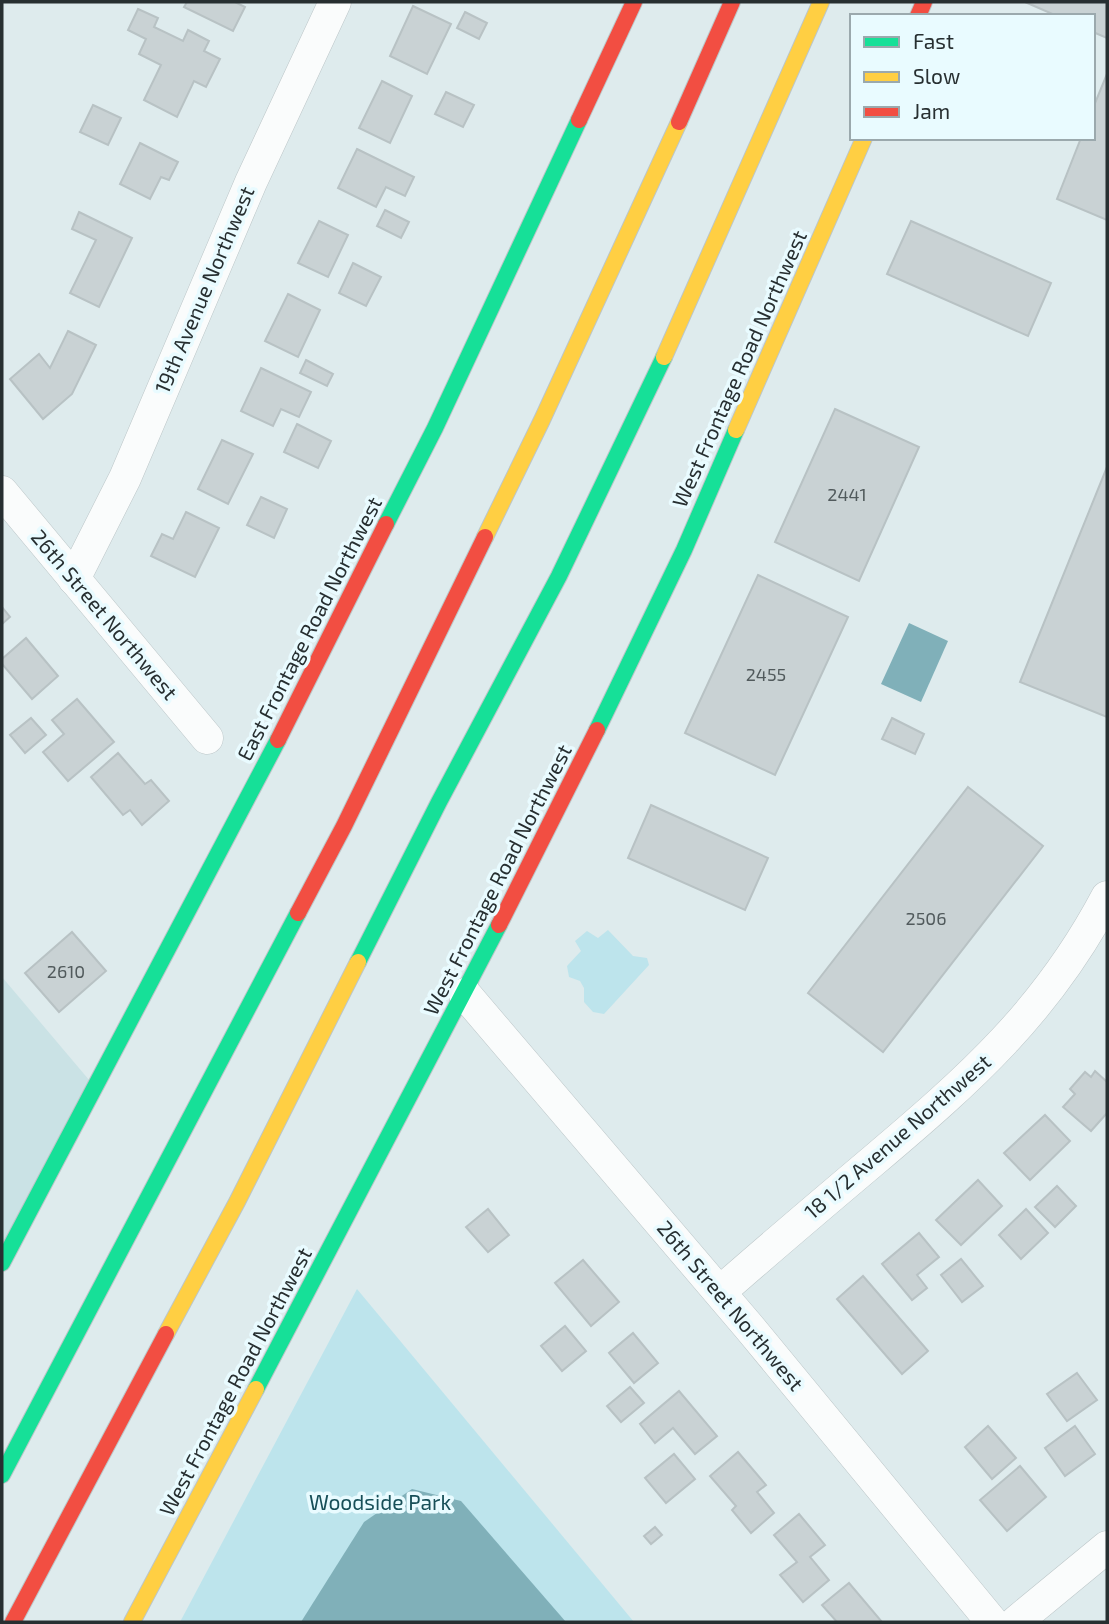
<svg xmlns="http://www.w3.org/2000/svg" width="1109" height="1624" font-family="'Exo 2',sans-serif">
<style>
.built{fill:#cae2e5}
.green{fill:#bde4ec}
.water{fill:#80b0b9}
.building{fill:#c9d2d4;stroke:#b8c2c4;stroke-width:2}
.lines{fill:none;stroke-linecap:round;stroke-linejoin:round}
.street-casing{stroke:#bcc6c8;stroke-width:33}
.fast-casing{stroke:#bcc6c8;stroke-width:18}
.slow-casing{stroke:#bcc6c8;stroke-width:18}
.jam-casing{stroke:#bcc6c8;stroke-width:18}
.street{stroke:#fafcfc;stroke-width:32}
.fast{stroke:#16e098;stroke-width:16}
.slow{stroke:#ffcf43;stroke-width:16}
.jam{stroke:#f24e42;stroke-width:16}
.labels{text-anchor:middle;stroke-width:7;stroke-linejoin:round;paint-order:stroke}
.number-label{font-size:18px;fill:#515a5c}
.street-label{font-size:21px;fill:#272f31;stroke:#e9fbff}
.park-label{font-size:21px;fill:#174f58;stroke:#e9fbff}
</style>
<rect width="100%" height="100%" fill="#deebed"/>
<!-- built -->
<path class="built" d="M2 977 95 1087 2 1263Z"/>
<!-- green -->
<g class="green">
<path d="M608 930 633 956 647 958 649 965 604 1014 593 1012 584 1002V988L580 981 569 977 567 966 581 951 575 941 587 931 598 938Z"/>
<path d="M357 1289 634 1622H180Z"/>
</g>
<!-- water -->
<g class="water">
<path d="M909 623 948 641 921 702 881 684Z"/>
<path d="M412 1489 461 1501 566 1622H301L364 1522Z"/>
</g>
<!-- building -->
<g class="building">
<path d="M187 2H235L245 7 233 31 184 7Z"/>
<path d="M1025 2H1107V38L1093 32V16H1057Z"/>
<path d="M413 6 451 24 427 74 390 56Z"/>
<path d="M138 9 158 18 154 27 183 41 188 30 209 41 204 51 220 59 206 87 194 81 177 117 144 100 161 65 139 54 146 39 128 30Z"/>
<path d="M465 12 487 23 479 39 457 28Z"/>
<path d="M1107 74V220L1057 199 1081 138H1093V108Z"/>
<path d="M382 81 412 96 390 143 359 128Z"/>
<path d="M446 92 474 105 463 127 435 114Z"/>
<path d="M93 105 121 118 108 145 80 132Z"/>
<path d="M140 143 178 162 169 180 161 177 150 199 120 184Z"/>
<path d="M357 149 414 177 405 196 386 187 376 207 338 188Z"/>
<path d="M385 210 409 222 401 238 377 226Z"/>
<path d="M79 212 132 238 99 307 70 293 96 240 72 229Z"/>
<path d="M319 221 348 235 328 277 298 263Z"/>
<path d="M911 221 1051 283 1028 336 887 274Z"/>
<path d="M353 263 381 277 366 306 339 293Z"/>
<path d="M288 294 320 310 298 357 265 341Z"/>
<path d="M68 331 96 345 72 394 43 419 10 379 39 354 50 368Z"/>
<path d="M306 360 333 374 327 386 300 373Z"/>
<path d="M261 368 311 392 299 417 281 409 273 426 241 411Z"/>
<path d="M835 409 919 447 859 581 775 542Z"/>
<path d="M297 424 331 441 318 468 284 452Z"/>
<path d="M222 440 253 454 228 504 198 489Z"/>
<path d="M1107 467V717L1020 682Z"/>
<path d="M261 497 287 509 274 538 247 525Z"/>
<path d="M186 512 219 528 195 577 151 556 162 534 173 539Z"/>
<path d="M758 575 848 617 775 775 685 733Z"/>
<path d="M2 607 10 617 2 624Z"/>
<path d="M26 638 58 676 32 699 2 664V659Z"/>
<path d="M77 699 114 742 68 781 43 752 64 734 52 720Z"/>
<path d="M31 718 46 735 25 753 10 735Z"/>
<path d="M892 718 924 734 915 754 882 739Z"/>
<path d="M118 753 145 784 151 780 169 801 142 825 130 810 123 815 91 777Z"/>
<path d="M968 787 1043 846 883 1052 808 993Z"/>
<path d="M651 805 768 858 745 910 628 858Z"/>
<path d="M72 932 106 971 59 1012 25 973Z"/>
<path d="M1095 1071 1107 1082V1113L1091 1131 1063 1107 1075 1094 1070 1089 1085 1072 1091 1077Z"/>
<path d="M1045 1115 1070 1141 1030 1180 1004 1153Z"/>
<path d="M978 1180 1002 1206 961 1245 936 1220Z"/>
<path d="M1057 1186 1076 1206 1055 1227 1035 1207Z"/>
<path d="M488 1209 509 1235 488 1252 466 1227Z"/>
<path d="M1026 1209 1048 1233 1021 1259 999 1235Z"/>
<path d="M919 1233 939 1257 917 1275 927 1288 912 1300 882 1264Z"/>
<path d="M961 1259 983 1286 962 1302 941 1275Z"/>
<path d="M583 1260 619 1302 591 1326 555 1283Z"/>
<path d="M863 1276 928 1351 902 1374 837 1299Z"/>
<path d="M565 1326 586 1351 562 1371 541 1346Z"/>
<path d="M633 1333 658 1363 634 1383 609 1353Z"/>
<path d="M1077 1373 1097 1400 1067 1421 1047 1394Z"/>
<path d="M630 1387 644 1403 621 1422 607 1406Z"/>
<path d="M679 1391 717 1436 695 1454 673 1428 655 1443 640 1424Z"/>
<path d="M988 1426 1016 1458 992 1479 965 1447Z"/>
<path d="M1075 1426 1095 1454 1065 1476 1045 1448Z"/>
<path d="M738 1452 766 1485 757 1492 774 1513 751 1533 732 1510 736 1506 710 1476Z"/>
<path d="M674 1454 695 1479 666 1503 645 1478Z"/>
<path d="M1020 1466 1046 1497 1007 1531 980 1500Z"/>
<path d="M799 1514 825 1545 810 1557 829 1580 803 1602 780 1575 797 1562 774 1535Z"/>
<path d="M655 1527 662 1535 651 1544 644 1536Z"/>
<path d="M849 1583 882 1622H837L822 1605Z"/>
</g>
<g class="lines">
<!-- street casing -->
<g class="street-casing">
<g id="street">
<path d="M2 492 207 738"/>
<path d="M74 579 125 478 251 182 335 2"/>
<path d="M465 994 749 1327 992 1622"/>
<path d="M720 1292C770 1248 822 1204 873 1161 970 1079 1047 1011 1107 897"/>
<path d="M1016 1622 1107 1547"/>
</g>
</g>
<!-- fast casing -->
<g class="fast-casing">
<g id="fast">
<path d="M386 524 435 428 579 120"/>
<path d="M597 730 684 550 736 430"/>
<path d="M358 962 439 802 559 576 664 357"/>
<path d="M2 1263 278 740"/>
<path d="M256 1389 499 925"/>
<path d="M2 1475 298 913"/>
</g>
</g>
<!-- slow casing -->
<g class="slow-casing">
<g id="slow">
<path d="M664 357 821 2"/>
<path d="M736 430 864 138"/>
<path d="M485 537 542 420 679 122"/>
<path d="M166 1334 237 1202 358 962"/>
<path d="M132 1622 256 1389"/>
</g>
</g>
<!-- jam casing -->
<g class="jam-casing">
<g id="jam">
<path d="M918 16 924 2"/>
<path d="M579 120 634 2"/>
<path d="M679 122 732 2"/>
<path d="M278 740 386 524"/>
<path d="M298 913 344 826 485 537"/>
<path d="M499 925 597 730"/>
<path d="M13 1622 166 1334"/>
</g>
</g>
<!-- street -->
<use href="#street" class="street"/>
<!-- fast -->
<use href="#fast" class="fast"/>
<!-- slow -->
<use href="#slow" class="slow"/>
<!-- jam -->
<use href="#jam" class="jam"/>
</g>
<g class="labels">
<!-- number labels -->
<g class="number-label">
<text x="847" y="501">2441</text>
<text x="766" y="681">2455</text>
<text x="926" y="925">2506</text>
<text x="66" y="978">2610</text>
</g>
<!-- street labels -->
<g class="street-label">
<text transform="translate(205 290) rotate(-67)" y="7">19th Avenue Northwest</text>
<text transform="translate(740 369) rotate(-66)" y="7">West Frontage Road Northwest</text>
<text transform="translate(104 615) rotate(50)" y="7">26th Street Northwest</text>
<text transform="translate(310 629) rotate(-63)" y="7">East Frontage Road Northwest</text>
<text transform="translate(498 880) rotate(-63)" y="7">West Frontage Road Northwest</text>
<text transform="translate(898 1137) rotate(-41)" y="7">18 1/2 Avenue Northwest</text>
<text transform="translate(730 1306) rotate(50)" y="7">26th Street Northwest</text>
<text transform="translate(236 1382) rotate(-62)" y="7">West Frontage Road Northwest</text>
</g>
<!-- park labels -->
<g class="park-label">
<text x="380" y="1510">Woodside Park</text>
</g>
</g>
<!-- border -->
<rect width="1109" height="1624" fill="none" stroke="#272f31" stroke-width="7"/>
<!-- legend -->
<rect x="850" y="14" width="245" height="126" fill="#e9fbff" stroke="#9ba9ad" stroke-width="2"/>
<rect x="864" y="37" width="35" height="10" fill="#16e098" stroke="#9ba9ad" stroke-width="2"/>
<text x="913" y="49" font-size="21" fill="#272f31">Fast</text>
<rect x="864" y="72" width="35" height="10" fill="#ffcf43" stroke="#9ba9ad" stroke-width="2"/>
<text x="913" y="84" font-size="21" fill="#272f31">Slow</text>
<rect x="864" y="107" width="35" height="10" fill="#f24e42" stroke="#9ba9ad" stroke-width="2"/>
<text x="913" y="119" font-size="21" fill="#272f31">Jam</text>
</svg>
